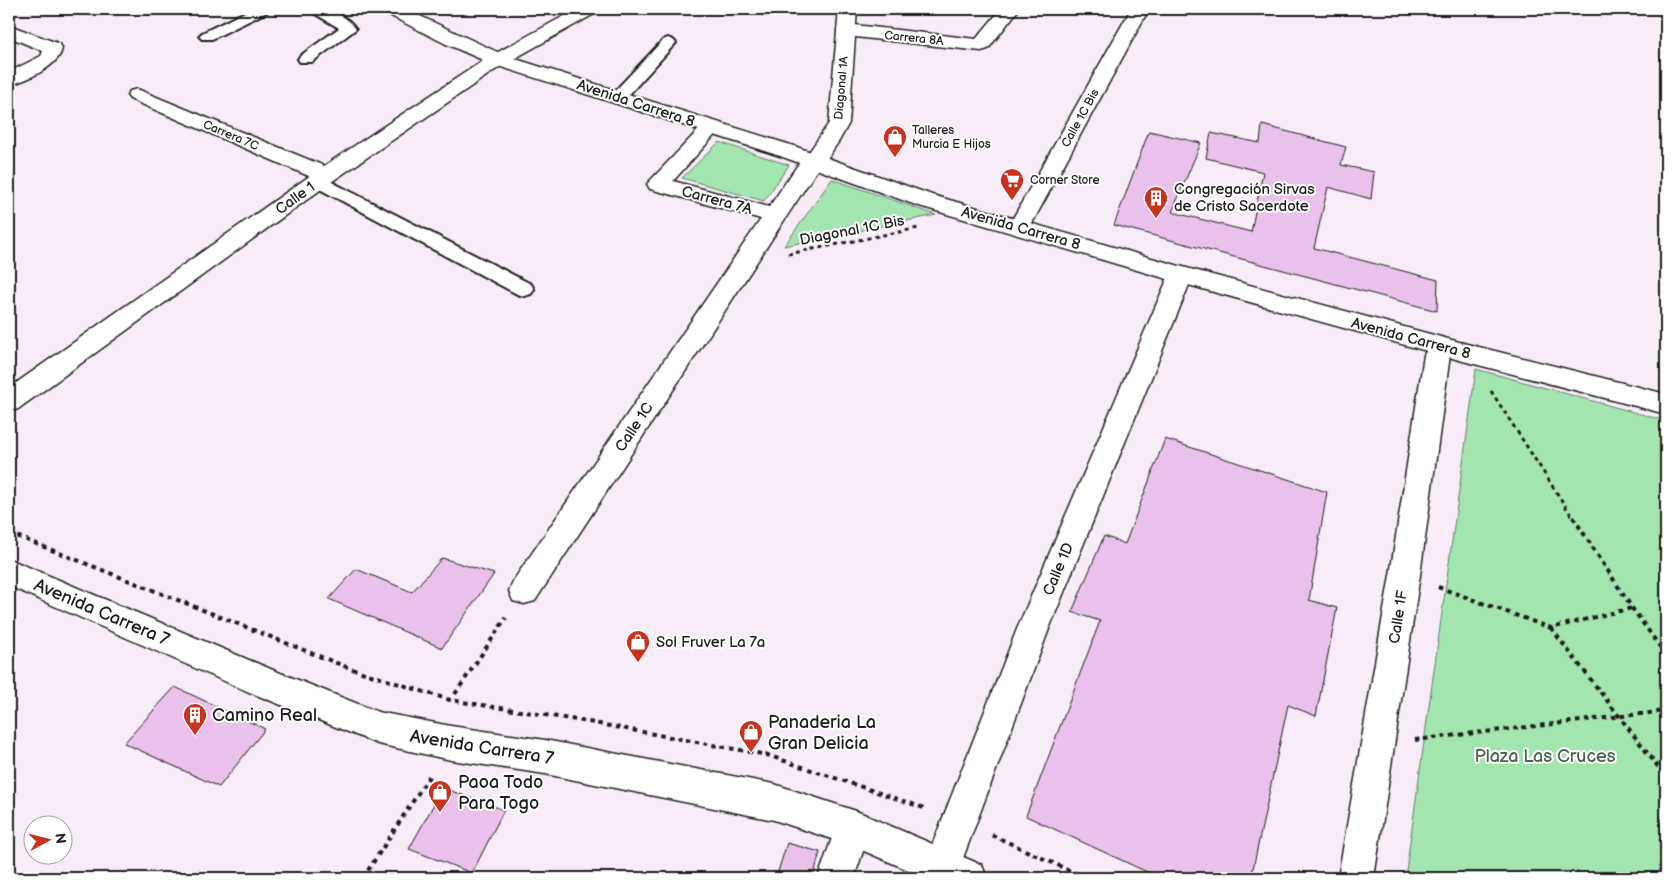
<svg xmlns="http://www.w3.org/2000/svg" width="1675" height="887" font-family="'Balsamiq Sans',sans-serif">
<style>
.green{fill:#a3e5af;stroke:#608066}
.building{fill:#e9c1ea;stroke:#1c1c1c}
.lines{fill:none;stroke-linecap:round;stroke-linejoin:round}
.service-casing{stroke:#1c1c1c;stroke-width:4}
.minor-casing{stroke:#1c1c1c;stroke-width:3}
.tertiary-casing{stroke:#1c1c1c;stroke-width:3}
.secondary-casing{stroke:#1c1c1c;stroke-width:3}
.path-far1{stroke:#1c1c1c;stroke-width:3;stroke-dasharray:4 4;stroke-linecap:butt}
.path{stroke:#1c1c1c;stroke-width:4;stroke-dasharray:4.5 4.5;stroke-linecap:butt}
.service{fill:#fff;fill-rule:evenodd}
.minor{fill:#fff;fill-rule:evenodd}
.tertiary{fill:#fff;fill-rule:evenodd}
.secondary{fill:#fff;fill-rule:evenodd}
.labels{text-anchor:middle;stroke-width:4;stroke-linejoin:round;paint-order:stroke}
.far-street-label{font-size:12px;fill:#1c1c1c;stroke:#fff}
.far-poi-label{font-size:12px;fill:#1c1c1c;stroke:#fff;text-anchor:start}
.street-label{font-size:15px;fill:#1c1c1c;stroke:#fff}
.poi-label{font-size:15px;fill:#1c1c1c;stroke:#fff;text-anchor:start}
.near-street-label{font-size:18px;fill:#1c1c1c;stroke:#fff}
.near-poi-label{font-size:18px;fill:#1c1c1c;stroke:#fff;text-anchor:start}
.near-park-label{font-size:18px;fill:#4b624f;stroke:#fff}
</style>
<rect width="100%" height="100%" fill="#f8ecf9"/>
<filter id="ink" filterUnits="userSpaceOnUse"><feTurbulence type="fractalNoise" baseFrequency=".02" numOctaves="2"/><feDisplacementMap in="SourceGraphic" scale="10" xChannelSelector="R" yChannelSelector="G"/><feConvolveMatrix kernelMatrix="1 2 1 2 8 2 1 2 1" color-interpolation-filters="sRGB"/></filter>
<g filter="url(#ink)">
<!-- green -->
<g class="green">
<path d="M719 142 789 165 764 201 682 178Z"/>
<path d="M832 179 936 215 784 246Z"/>
<path d="M1476 369 1666 421V878H1405Z"/>
</g>
<!-- building -->
<g class="building">
<path d="M1262 125 1346 147 1341 165 1374 172 1371 199 1328 187 1314 248 1438 280 1437 311 1114 225 1149 131 1201 143 1172 212 1251 232 1263 172 1206 158 1211 133 1260 143Z"/>
<path d="M1165 439 1327 492 1309 600 1337 608 1316 716 1288 705 1251 878H1160L1026 816 1100 621 1072 612 1104 536 1125 544Z"/>
<path d="M442 558 494 574 442 648 329 599 356 569 412 592Z"/>
<path d="M175 687 265 729 219 787 124 743Z"/>
<path d="M443 788 504 810 472 873 409 849Z"/>
<path d="M787 843 820 852 813 878H776Z"/>
</g>
<g class="lines">
<!-- service casing -->
<g class="service-casing">
<g id="service">
<path d="M126 9H141L139 12H128Z"/>
<path d="M251 9H269L267 12 212 39H202L199 36 202 33Z"/>
<path d="M310 9C328 9 345 13 356 29L312 62H300L298 59 300 56 339 28 312 12Z"/>
<path d="M668 38 673 40 676 43 673 46 624 100H612L610 97 612 94 663 40Z"/>
<path d="M318 175 531 284 534 289 531 294 524 296 517 294 312 185 309 181 312 177Z"/>
</g>
</g>
<!-- minor casing -->
<g class="minor-casing">
<g id="minor">
<path d="M1001 9H1019L988 49 981 51 846 36 839 34 837 30 839 26 846 24 976 39Z"/>
<path d="M1131 9H1149L1030 227 1027 232 1019 234 1011 232 1008 227Z"/>
<path d="M9 25 60 44 62 48C60 66 26 81 9 85V72L41 56 43 51 9 37Z"/>
<path d="M137 89 334 170 337 175 334 180 326 182 318 180 130 99 127 95 130 91Z"/>
<path d="M712 121 719 123 722 127 673 181 769 207 801 160 814 154 822 156 825 161 817 170 535 601 524 604 513 601 509 591 513 581 761 219 650 189 647 184 705 123Z"/>
<path d="M1181 267 1189 269 1193 275 1049 629 960 866 955 878H929L924 866 1017 629 1169 275 1173 269Z"/>
<path d="M1437 346 1446 348 1450 355 1420 575 1374 878H1338L1390 575 1424 355 1428 348Z"/>
<path d="M853 810 866 815 871 828 854 878H818L840 815Z"/>
</g>
</g>
<!-- tertiary casing -->
<g class="tertiary-casing">
<g id="tertiary">
<path d="M577 9H599L596 13 501 66 334 180 18 409 9 412V388L318 170 487 58Z"/>
<path d="M839 9H857L849 123 839 141 822 166 814 168 806 166 803 161 829 123Z"/>
</g>
</g>
<!-- secondary casing -->
<g class="secondary-casing">
<g id="secondary">
<path d="M382 9H405L506 56 794 146 932 195 1183 267 1463 343 1666 394V414L1463 361 1181 283 916 205 780 156 492 64 446 44 385 13Z"/>
<path d="M9 559 273 670 378 712 451 726 545 740 774 784 853 810 982 865 987 878H927L850 845 774 820 545 774 451 760 378 744 249 692 9 586Z"/>
</g>
</g>
<!-- path-far1 -->
<g class="path-far1">
<path d="M788 254 919 228"/>
<path d="M1491 391 1573 518"/>
</g>
<!-- path -->
<g class="path">
<path d="M1573 517 1632 608 1666 655"/>
<path d="M9 533 349 668 450 700 583 721 767 755 924 808"/>
<path d="M1438 587 1551 628 1632 608"/>
<path d="M1551 628 1666 777"/>
<path d="M455 694 506 618"/>
<path d="M1415 740 1666 711"/>
<path d="M992 835 1086 878"/>
<path d="M363 878 430 775"/>
</g>
<!-- service -->
<use href="#service" class="service"/>
<!-- minor -->
<use href="#minor" class="minor"/>
<!-- tertiary -->
<use href="#tertiary" class="tertiary"/>
<!-- secondary -->
<use href="#secondary" class="secondary"/>
</g>
</g>
<!-- icons -->
<defs>
<g id="shop-pin" transform="scale(1.25)"><path d="M0 17L-7.5 6A9.5 9.5 0 1 1 7.5 6Z" fill="#c8321e" stroke="#fff"/><path d="M-5-2.5h2.3a2.7 3.5 0 0 1 5.4 0H5L5.5 6h-11ZM-1.5-2.5h3a1.5 2.3 0 0 0-3 0Z" fill="#fff"/></g>
<g id="supermarket-pin" transform="scale(1.25)"><path d="M0 17L-7.5 6A9.5 9.5 0 1 1 7.5 6Z" fill="#c8321e" stroke="#fff"/><path d="M-6-5.5h2.5l.6 2H6L4.5 2H-2.5L-4.4-4H-6ZM-1.5 3.2a1.3 1.3 0 1 0 .1 0ZM3 3.2a1.3 1.3 0 1 0 .1 0Z" fill="#fff"/></g>
<g id="building-pin" transform="scale(1.25)"><path d="M0 17L-7.5 6A9.5 9.5 0 1 1 7.5 6Z" fill="#c8321e" stroke="#fff"/><path d="M-4-6H4V6H1V3H-1V6H-4ZM-2.5-4.3h1.7v1.8h-1.7ZM.8-4.3h1.7v1.8H.8ZM-2.5-1h1.7V.8h-1.7ZM.8-1h1.7V.8H.8Z" fill="#fff"/></g>
</defs>
<g fill-rule="evenodd">
<use href="#shop-pin" x="895" y="137"/>
<use href="#supermarket-pin" x="1012" y="180"/>
<use href="#building-pin" x="1156" y="198"/>
<use href="#shop-pin" x="638" y="642"/>
<use href="#building-pin" x="195" y="715"/>
<use href="#shop-pin" x="751" y="732"/>
<use href="#shop-pin" x="440" y="792"/>
</g>
<g class="labels">
<!-- far-street labels -->
<g class="far-street-label">
<text transform="translate(914 38) rotate(6)" y="4">Carrera 8A</text>
<text transform="translate(841 88) rotate(-85)" y="4">Diagonal 1A</text>
<text transform="translate(1080 118) rotate(-61)" y="4">Calle 1C Bis</text>
<text transform="translate(231 135) rotate(23)" y="4">Carrera 7C</text>
</g>
<!-- far-poi labels -->
<g class="far-poi-label">
<text x="912" y="134">Talleres<tspan x="912" dy="14">Murcia E Hijos</tspan></text>
<text x="1030" y="184">Corner Store</text>
</g>
<!-- street labels -->
<g class="street-label">
<text transform="translate(636 103) rotate(18)" y="5">Avenida Carrera 8</text>
<text transform="translate(295 198) rotate(-36)" y="5">Calle 1</text>
<text transform="translate(717 200) rotate(15)" y="5">Carrera 7A</text>
<text transform="translate(1021 228) rotate(16)" y="5">Avenida Carrera 8</text>
<text transform="translate(852 230) rotate(-11)" y="5">Diagonal 1C Bis</text>
<text transform="translate(1411 338) rotate(15)" y="5">Avenida Carrera 8</text>
<text transform="translate(634 427) rotate(-56)" y="5">Calle 1C</text>
<text transform="translate(1058 569) rotate(-67)" y="5">Calle 1D</text>
<text transform="translate(1398 617) rotate(-81)" y="5">Calle 1F</text>
</g>
<!-- poi labels -->
<g class="poi-label">
<text x="1174" y="194">Congregación Sirvas<tspan x="1174" dy="17">de Cristo Sacerdote</tspan></text>
<text x="656" y="647">Sol Fruver La 7a</text>
</g>
<!-- near-street labels -->
<g class="near-street-label">
<text transform="translate(102 612) rotate(23)" y="6">Avenida Carrera 7</text>
<text transform="translate(482 747) rotate(9)" y="6">Avenida Carrera 7</text>
</g>
<!-- near-poi labels -->
<g class="near-poi-label">
<text x="212" y="721">Camino Real</text>
<text x="768" y="728">Panaderia La<tspan x="768" dy="21">Gran Delicia</tspan></text>
<text x="458" y="788">Paoa Todo<tspan x="458" dy="21">Para Togo</tspan></text>
</g>
<!-- near-park labels -->
<g class="near-park-label">
<text x="1545" y="762">Plaza Las Cruces</text>
</g>
</g>
<!-- margin -->
<rect width="1675" height="887" fill="none" stroke="#fff" stroke-width="30"/>
<rect x="15" y="15" width="1645" height="857" fill="none" stroke="#1c1c1c" stroke-width="2" filter="url(#ink)"/>
<!-- north arrow -->
<g transform="translate(48 840) rotate(83)"><circle r="24" fill="#ffffff" stroke="#a4a4a4"/>
<path d="M0-4L9 19L0 12L-9 19Z" fill="#c8321e"/>
<text y="-8" font-size="14" font-weight="bold" text-anchor="middle" fill="#1c1c1c">N</text>
</g>
</svg>
